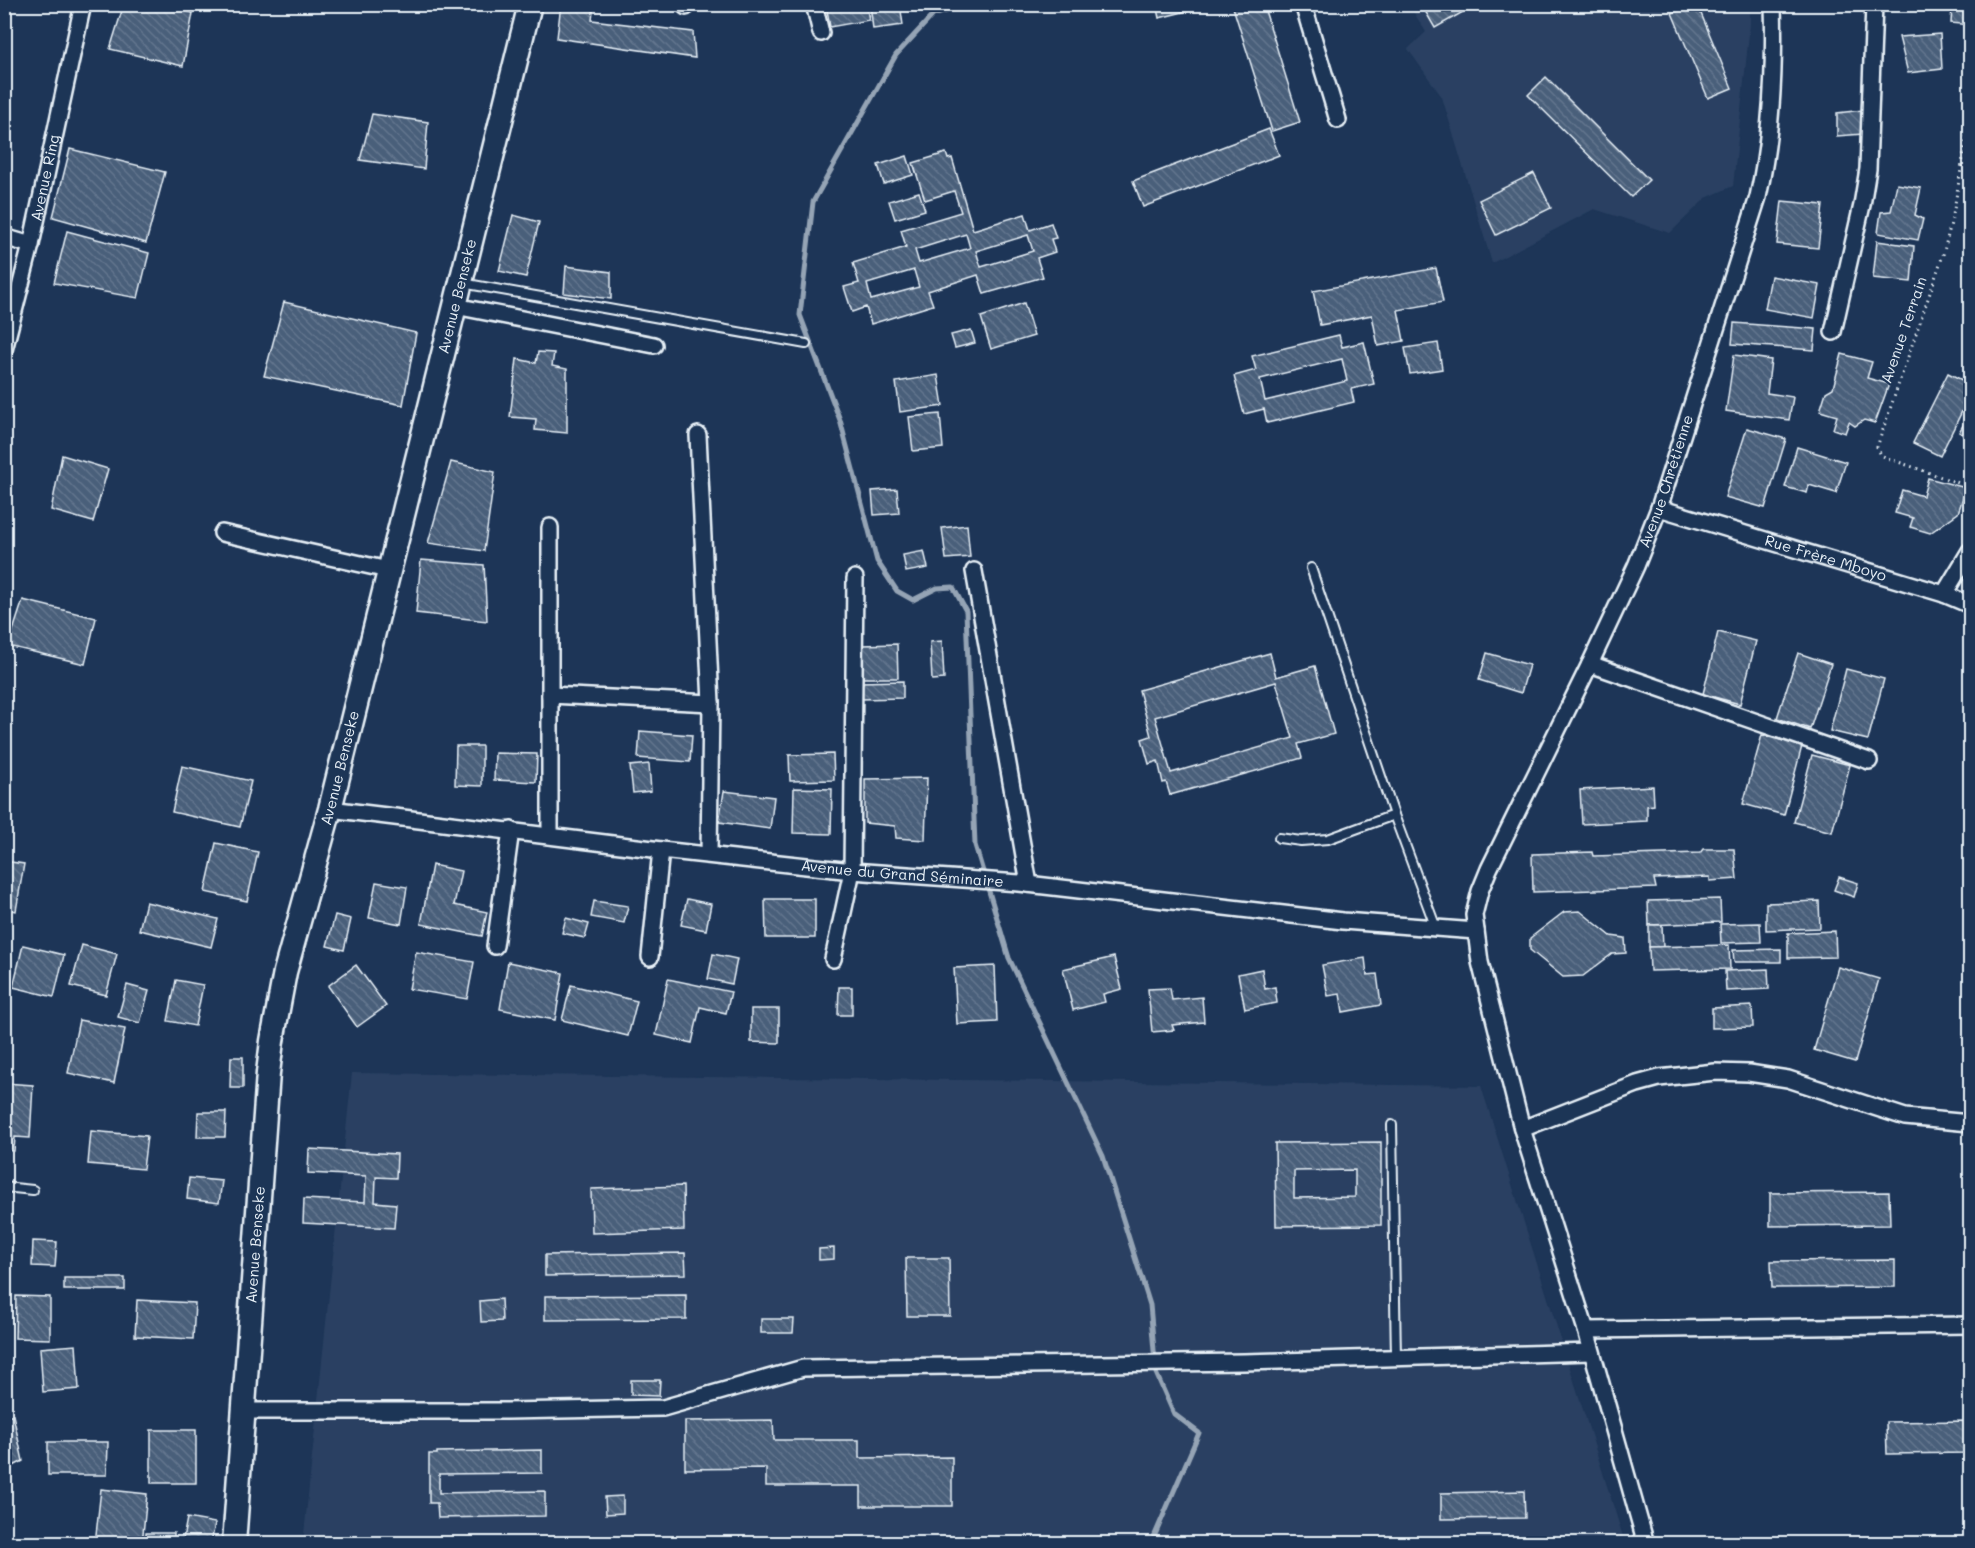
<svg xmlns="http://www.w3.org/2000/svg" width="1975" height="1548" font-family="Mali,sans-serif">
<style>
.built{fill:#2a4162}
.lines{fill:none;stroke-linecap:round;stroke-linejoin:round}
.stream{stroke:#95a4b5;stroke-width:5}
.building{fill:url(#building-back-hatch);stroke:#e8f1f8;stroke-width:1.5;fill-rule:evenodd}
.lane-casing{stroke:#e8f1f8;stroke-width:12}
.street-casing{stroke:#e8f1f8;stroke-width:20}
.secondary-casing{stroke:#e8f1f8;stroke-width:27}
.path{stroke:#e8f1f8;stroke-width:3;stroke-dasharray:1.5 4.5;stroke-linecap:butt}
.lane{stroke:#1d3557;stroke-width:8}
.street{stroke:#1d3557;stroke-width:15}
.secondary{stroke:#1d3557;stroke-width:22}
.labels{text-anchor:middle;stroke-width:4.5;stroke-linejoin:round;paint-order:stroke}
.street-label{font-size:15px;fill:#e8f1f8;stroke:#1d3557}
</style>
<defs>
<pattern id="building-back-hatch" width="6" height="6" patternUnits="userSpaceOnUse" patternTransform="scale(1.5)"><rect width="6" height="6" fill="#495e7a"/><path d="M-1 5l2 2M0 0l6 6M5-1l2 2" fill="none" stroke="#63768e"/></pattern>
</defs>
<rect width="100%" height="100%" fill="#1d3557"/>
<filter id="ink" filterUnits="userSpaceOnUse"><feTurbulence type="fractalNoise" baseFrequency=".0167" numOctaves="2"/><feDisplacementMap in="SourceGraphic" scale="12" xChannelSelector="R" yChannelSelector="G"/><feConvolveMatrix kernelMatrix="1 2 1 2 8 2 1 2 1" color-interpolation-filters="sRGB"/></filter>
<g filter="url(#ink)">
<!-- built -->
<g class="built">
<path d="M1409 5H1750V24L1733 186 1706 198 1670 233 1594 209 1492 263 1442 97 1408 49 1426 32Z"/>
<path d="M352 1073 1481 1086 1625 1543 303 1544Z"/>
</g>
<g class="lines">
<!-- stream -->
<path class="stream" d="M969 4 933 15 896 55 813 202 800 315 840 420 877 561 897 591 913 600 937 588 953 587 966 611 975 845 1009 958 1103 1156 1150 1305 1156 1373 1174 1414 1199 1433 1151 1544"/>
</g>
<!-- building -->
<g class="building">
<path d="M124 4H163L193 13 183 66 110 49Z"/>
<path d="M561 4H594L592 20 693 32 695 58 557 38Z"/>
<path d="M701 4H753L754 6 701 10Z"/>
<path d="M826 4H866L869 20 830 27Z"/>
<path d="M870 4H900L903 25 873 29Z"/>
<path d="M1156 4H1215L1159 18Z"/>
<path d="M1232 4H1263L1300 122 1272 131Z"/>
<path d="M1421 4H1459L1463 12 1435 28Z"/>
<path d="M1694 4H1697L1732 88 1708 98 1672 13Z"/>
<path d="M1952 7 1970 9V25L1951 23Z"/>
<path d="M1940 34 1942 69 1908 73 1899 37Z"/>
<path d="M1546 77 1649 180 1631 197 1528 95Z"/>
<path d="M1863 110V134L1837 136V113Z"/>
<path d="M372 114 428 122 424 169 360 160Z"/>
<path d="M1269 129 1279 155 1143 207 1133 181Z"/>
<path d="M70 149 165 172 146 243 53 217Z"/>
<path d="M946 153 948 159 952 158 973 230 1025 214 1030 230 1051 223 1056 238 1051 239 1055 252 1037 258 1043 277 984 294 978 275 928 291 933 305 871 324 866 307 852 312 844 287 859 283 853 263 906 247 901 230 961 212 954 191 925 200 913 163ZM966 234 970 248 919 263 915 250ZM1028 235 1033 251 981 267 976 251ZM914 270 919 287 871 300 867 284Z"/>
<path d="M907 156 913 175 884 184 878 165Z"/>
<path d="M1534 173 1551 208 1496 235 1479 200Z"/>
<path d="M1897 184 1921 188 1915 215 1923 219 1918 240 1878 233 1881 212 1891 211Z"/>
<path d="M919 192 925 210 895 219 889 201Z"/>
<path d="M1782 201 1823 205 1818 248 1777 244Z"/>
<path d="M513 215 539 222 526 277 499 271Z"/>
<path d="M67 231 149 253 138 298 54 283Z"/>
<path d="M1877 241 1914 246 1911 282 1873 278Z"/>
<path d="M566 266 611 272V299L564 293Z"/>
<path d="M1436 268 1443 302 1398 310 1404 341 1378 346 1372 315 1320 325 1313 291Z"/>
<path d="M1771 276 1820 285 1814 318 1765 309Z"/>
<path d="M284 302 416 333 403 405 264 376Z"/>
<path d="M1024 303 1034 336 991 349 981 317Z"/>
<path d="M1734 323 1816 329 1814 350 1732 344Z"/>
<path d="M971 330 975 343 955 348 951 335Z"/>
<path d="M1339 335 1342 347 1364 342 1374 384 1351 389 1354 402 1267 423 1264 409 1244 414 1234 376 1256 370 1252 356ZM1342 359 1347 381 1265 401 1260 379Z"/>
<path d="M1438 343 1442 369 1410 374 1405 348Z"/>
<path d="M538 352 554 353 552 366 567 369V433L535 430 536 419 510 417 517 359 536 363Z"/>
<path d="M1842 354 1872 362 1867 378 1889 384 1875 423 1864 420 1855 426 1849 422 1845 433 1833 429 1837 416 1820 411 1826 392 1833 388Z"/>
<path d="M1734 355 1771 360 1767 393 1793 397 1789 420 1726 411Z"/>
<path d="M1948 373 1970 384V395L1940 456 1913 443Z"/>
<path d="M938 375 943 406 900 412 896 382Z"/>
<path d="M940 414 943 448 913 451 909 417Z"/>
<path d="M1970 414V439L1959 432Z"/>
<path d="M1747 428 1786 439 1765 508 1725 497Z"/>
<path d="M1797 447 1846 462 1836 493 1809 485 1807 493 1785 487Z"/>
<path d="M62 455 108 469 93 522 51 510Z"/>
<path d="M451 462 495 472 484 551 428 543Z"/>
<path d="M1928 478 1966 488 1958 513 1930 533 1910 527 1913 518 1895 513 1902 490 1923 496Z"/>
<path d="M897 489 899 513 874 515 872 491Z"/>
<path d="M967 525 970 557 946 559 942 528Z"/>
<path d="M924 551 928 568 906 572 903 555Z"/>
<path d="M421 560 484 565 487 621 416 613Z"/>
<path d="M23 600 96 618 85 664 8 646Z"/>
<path d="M1718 632 1756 641 1740 704 1703 694Z"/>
<path d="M942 641 944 679 932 680 930 642Z"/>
<path d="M897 644 898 678H862V645Z"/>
<path d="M1270 653 1276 677 1315 666 1334 734 1298 744 1302 758 1170 795 1166 782 1163 783 1158 761 1149 764 1142 739 1151 736 1139 690ZM1276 682 1293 738 1171 773 1155 717Z"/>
<path d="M1487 653 1529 665 1521 693 1479 680Z"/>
<path d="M1798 653 1831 664 1810 729 1777 718Z"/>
<path d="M1846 669 1884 679 1868 740 1830 731Z"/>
<path d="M903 681V698L861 699 860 682Z"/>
<path d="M640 731 692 735 690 762 638 758Z"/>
<path d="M1762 735 1802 746 1784 815 1743 804Z"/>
<path d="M456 746H482V786L455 785Z"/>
<path d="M495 753 537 754 536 782 494 780Z"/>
<path d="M833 754 834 780 790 781 789 755Z"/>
<path d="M1812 755 1850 765 1832 832 1794 822Z"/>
<path d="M649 764 651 791 633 793 630 766Z"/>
<path d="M182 766 251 781 240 827 172 812Z"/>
<path d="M927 778 925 840 896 838 895 826 865 823V779Z"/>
<path d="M1653 786 1654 805 1647 806V821L1582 824 1580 790Z"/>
<path d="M794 788 832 789 831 834 793 833Z"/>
<path d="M724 791 774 797 770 829 719 822Z"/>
<path d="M216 843 258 852 247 901 205 892Z"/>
<path d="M1703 849H1734L1737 879 1710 881V877L1654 879 1656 888 1533 892 1532 854 1592 852 1593 856 1700 853Z"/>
<path d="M4 861 24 864 16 911 4 909Z"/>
<path d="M432 865 461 871 454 905 487 912 482 936 421 924Z"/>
<path d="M1839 877 1858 883 1854 897 1834 890Z"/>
<path d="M376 882 407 887 401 924 369 918Z"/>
<path d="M687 899 711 904 706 930 681 925Z"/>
<path d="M765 899H815V938H766Z"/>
<path d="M1720 899 1721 922 1649 925 1648 901Z"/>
<path d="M594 901 628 906 624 923 591 917Z"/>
<path d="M1819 901 1820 928 1766 930V903Z"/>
<path d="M146 902 218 919 211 947 139 930Z"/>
<path d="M1580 911 1611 936 1625 938 1626 953 1612 954 1583 976 1563 977 1530 950V938L1564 912Z"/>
<path d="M335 915 351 919 344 950 327 946Z"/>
<path d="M566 918 589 924 585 938 562 933Z"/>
<path d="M1760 923 1761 942 1721 943 1720 924Z"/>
<path d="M1649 925H1662L1663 947H1649Z"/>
<path d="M1835 931 1836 957 1788 958V933Z"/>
<path d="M23 945 64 955 54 997 13 987Z"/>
<path d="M82 945 117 954 106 995 71 986Z"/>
<path d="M1729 945 1730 969 1650 971 1649 947Z"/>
<path d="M1781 949V962H1734L1733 950Z"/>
<path d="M416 952 474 962 467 999 409 989Z"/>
<path d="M713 954 737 959 732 984 708 979Z"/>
<path d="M1114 957 1122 989 1103 994 1105 1002 1073 1010 1063 969Z"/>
<path d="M1365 958 1367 975 1377 974 1381 1005 1343 1012 1340 994 1328 996 1322 965Z"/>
<path d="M508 962 563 973 555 1020 500 1009Z"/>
<path d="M356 965 386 1006 357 1027 328 986Z"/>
<path d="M995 966 997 1022 957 1024 954 968Z"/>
<path d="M1838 967 1879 979 1855 1062 1814 1050Z"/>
<path d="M1262 969 1265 989 1275 987 1277 1003 1245 1009 1238 974Z"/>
<path d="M1768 969 1769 989 1726 991 1725 971Z"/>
<path d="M668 979 731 992 726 1013 700 1007 692 1043 656 1035Z"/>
<path d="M176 980 203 985 195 1026 168 1021Z"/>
<path d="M127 985 149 991 140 1023 118 1017Z"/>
<path d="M571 985 637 1001 628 1036 562 1020Z"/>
<path d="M839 987H852V1015H838Z"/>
<path d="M1170 988 1172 1000 1202 997 1204 1022 1172 1025 1174 1030 1152 1032 1148 989Z"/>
<path d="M1752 1006 1753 1027 1712 1028V1008Z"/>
<path d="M751 1009H779V1043L751 1042Z"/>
<path d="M79 1020 125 1029 114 1083 68 1073Z"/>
<path d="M231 1057H243V1088H230Z"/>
<path d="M4 1083 33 1085 30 1138 15 1137 14 1151 4 1150Z"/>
<path d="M198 1112H226L225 1137H197Z"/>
<path d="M91 1131 147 1136 143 1169 88 1164Z"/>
<path d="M1381 1142V1225L1276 1226 1275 1143ZM1355 1170V1197L1294 1198V1171Z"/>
<path d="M309 1149 397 1154 396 1178 376 1177 375 1202 396 1204 394 1228 303 1223 304 1199 365 1202 366 1176 308 1173Z"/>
<path d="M189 1178 222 1181 219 1203 187 1199Z"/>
<path d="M683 1186 684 1230 592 1233 591 1189Z"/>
<path d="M1889 1192 1890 1225 1770 1226V1193Z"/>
<path d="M33 1241 57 1242 55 1267 32 1266Z"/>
<path d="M834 1248V1259L819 1260V1249Z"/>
<path d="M685 1253 686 1274 545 1276V1255Z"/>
<path d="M906 1258H949L950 1316H907Z"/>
<path d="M1895 1260V1287L1772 1288 1771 1261Z"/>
<rect x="64" y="1278" width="61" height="12"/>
<path d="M686 1295V1319L545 1320V1296Z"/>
<path d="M16 1296 50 1297V1339L15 1338Z"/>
<path d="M501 1299 502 1321 481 1322 480 1301Z"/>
<path d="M137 1300 195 1303 193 1339 135 1336Z"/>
<path d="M761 1319H794L793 1333H761Z"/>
<path d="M76 1345 79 1389 43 1392 40 1348Z"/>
<path d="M631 1380H660L659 1396 631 1395Z"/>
<path d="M13 1415 23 1461 4 1471V1417Z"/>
<path d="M773 1420 774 1440H859V1458L952 1457V1506H861V1486H766V1468L685 1469V1421Z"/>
<path d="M1970 1421V1453L1887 1454 1886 1422Z"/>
<rect x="151" y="1430" width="45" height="53"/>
<path d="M48 1442H108L107 1475H48Z"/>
<path d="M542 1450V1473L439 1474V1493L545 1491V1516L438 1518 437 1503H429V1454H437V1452Z"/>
<path d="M101 1489 147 1494 142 1544H95Z"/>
<path d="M1524 1491 1525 1518 1441 1519V1493Z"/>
<path d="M623 1496V1513L606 1514 605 1497Z"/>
<path d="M187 1518 215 1523 211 1544 183 1539Z"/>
<rect x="146" y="1533" width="28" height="11"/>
<path d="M1523 1542V1544L1440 1543Z"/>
</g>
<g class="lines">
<!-- lane casing -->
<g class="lane-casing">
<g id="lane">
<path d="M462 283 806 344"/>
<path d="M1311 568 1394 815 1436 928"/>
<path d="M1279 838 1301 841 1328 839 1394 815"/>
<path d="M1392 1125 1396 1358"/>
<path d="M4 1187 33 1190"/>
</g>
</g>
<!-- street casing -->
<g class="street-casing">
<g id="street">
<path d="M686 4V7"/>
<path d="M814 4 821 33"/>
<path d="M1303 4 1338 120"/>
<path d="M4 237 31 245"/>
<path d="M455 306 654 345"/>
<path d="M1833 332 1862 205 1868 169 1874 4"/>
<path id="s1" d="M4 350 31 245 83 4"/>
<path d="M698 435 711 703 709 854"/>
<path id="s2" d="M1659 508 1944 594 1970 551"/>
<path d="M550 527V835"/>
<path d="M222 533 388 570"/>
<path d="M974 571 1029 884"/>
<path d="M1944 594 1970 605"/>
<path d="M1590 664 1869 761"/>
<path d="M550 695 711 703"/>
<path id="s3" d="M330 809 661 850 852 871 1019 883 1343 921 1476 931"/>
<path d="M495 946 511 830"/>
<path d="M650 957 661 850"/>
<path d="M833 959 852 871 855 578"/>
<path d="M1522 1129 1637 1084 1659 1078 1715 1072 1749 1073 1788 1079 1905 1117 1970 1123"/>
<path d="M1586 1330 1970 1325"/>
<path d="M244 1411H507L663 1408 803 1368 1244 1362 1591 1352"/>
<path id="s4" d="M1646 1544 1586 1330 1522 1129 1480 962 1474 915 1480 891 1489 869 1590 664 1636 566 1659 508 1758 197C1772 134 1775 69 1773 4"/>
</g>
</g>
<!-- secondary casing -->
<g class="secondary-casing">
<g id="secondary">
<path id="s5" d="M234 1544 268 1073 272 1041 285 972 330 809 530 4"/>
</g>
</g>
<!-- path -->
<path class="path" d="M1970 118 1953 215 1943 255 1877 447 1881 455 1887 458 1970 487"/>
<!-- lane -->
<use href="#lane" class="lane"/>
<!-- street -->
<use href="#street" class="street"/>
<!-- secondary -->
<use href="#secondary" class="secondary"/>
</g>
</g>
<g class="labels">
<!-- street labels -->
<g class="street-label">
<text dy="5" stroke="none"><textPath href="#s1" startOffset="177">Avenue Ring</textPath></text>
<text dy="5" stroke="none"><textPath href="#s5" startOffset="1272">Avenue Benseke</textPath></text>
<text transform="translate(1904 330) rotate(-71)" y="5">Avenue Terrain</text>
<text dy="5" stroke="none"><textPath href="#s4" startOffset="1128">Avenue Chrétienne</textPath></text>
<text dy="5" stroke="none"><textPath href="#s2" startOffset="174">Rue Frère Mboyo</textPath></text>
<text dy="5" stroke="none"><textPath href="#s5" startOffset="786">Avenue Benseke</textPath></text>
<text dy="5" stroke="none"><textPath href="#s3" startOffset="576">Avenue du Grand Séminaire</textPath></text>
<text dy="5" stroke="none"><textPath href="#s5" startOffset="300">Avenue Benseke</textPath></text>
</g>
</g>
<!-- margin -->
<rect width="1975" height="1548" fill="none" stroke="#1d3557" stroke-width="24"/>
<rect x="12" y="12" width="1951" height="1524" fill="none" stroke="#e8f1f8" stroke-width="2" filter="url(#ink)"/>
</svg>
